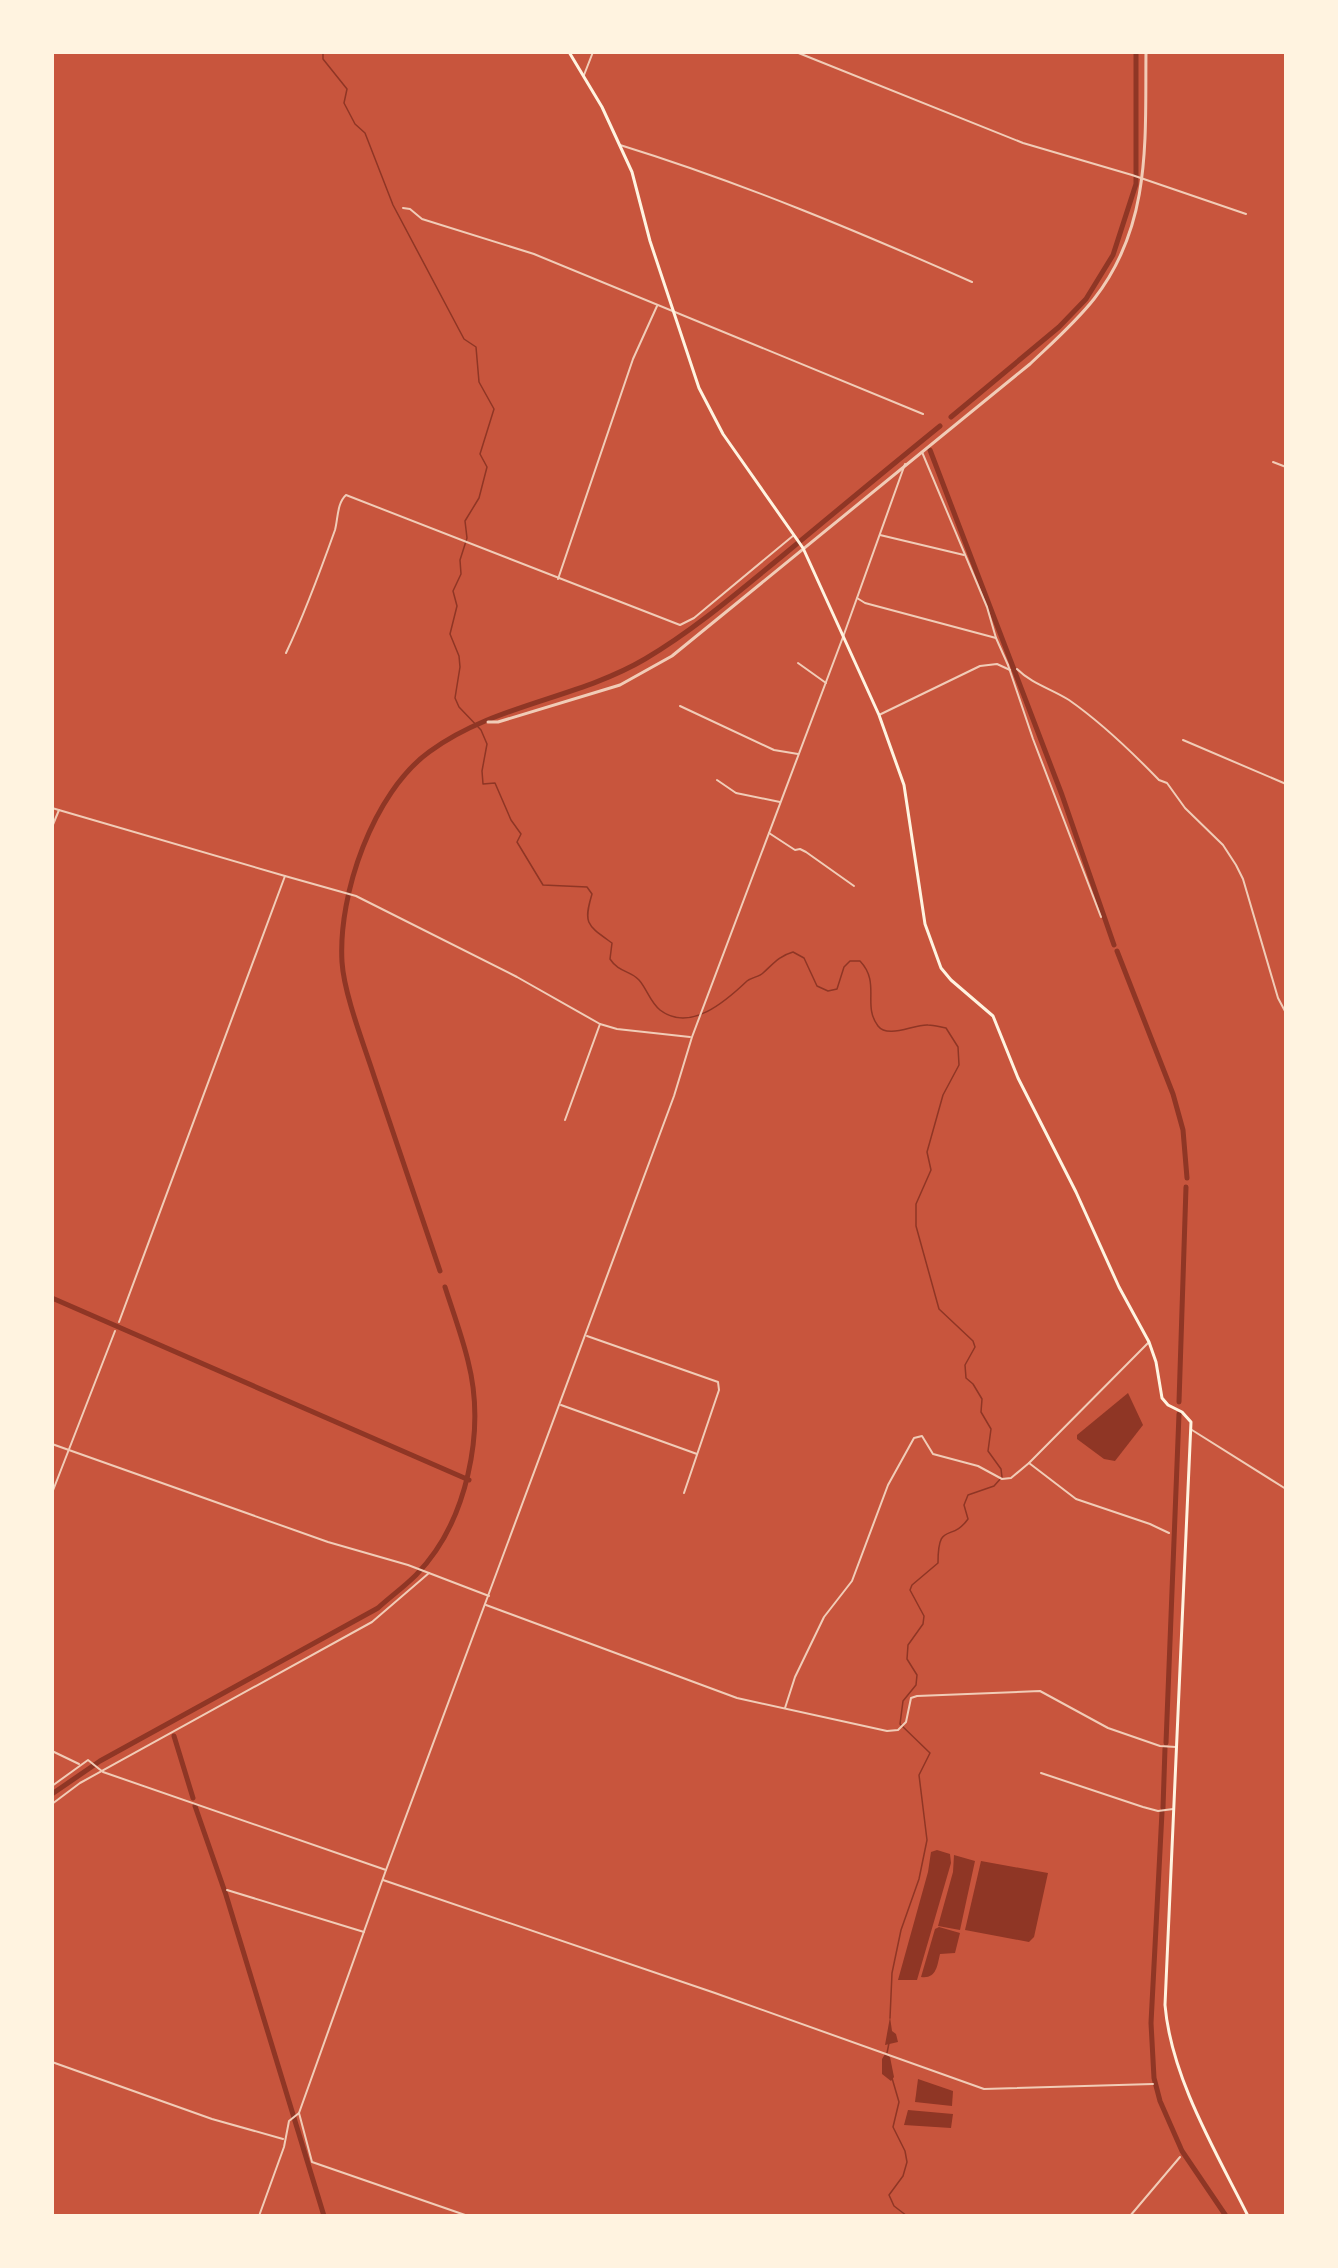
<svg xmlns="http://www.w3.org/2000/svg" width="1338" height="2268" font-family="Raleway,sans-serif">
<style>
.water{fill:#8f3625}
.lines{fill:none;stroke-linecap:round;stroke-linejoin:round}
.stream{stroke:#8f3625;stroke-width:1.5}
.canal{stroke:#8f3625;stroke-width:5}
.minor{stroke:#f1ccb7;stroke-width:2}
.tertiary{stroke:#f1ccb7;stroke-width:3}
.secondary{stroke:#fff3e0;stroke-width:3}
</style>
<rect width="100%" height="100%" fill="#c8553d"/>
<!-- water -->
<g class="water">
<path d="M1128 1393 1143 1425 1115 1461 1104 1459 1077 1439V1435Z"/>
<path d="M937 1850 950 1854 951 1863 917 1980H898L928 1872 931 1852Z"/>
<path d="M954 1855 975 1861 960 1930 938 1926 953 1872Z"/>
<path d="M981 1861 1048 1873 1034 1937 1029 1942 965 1930Z"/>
<path d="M939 1927 960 1933 955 1953 940 1954C937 1967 936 1979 921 1977L935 1929Z"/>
<path d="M890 2017 892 2031 896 2034 898 2042 885 2045Z"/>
<path d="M885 2054 890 2057 894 2077 891 2081 882 2074V2059Z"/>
<path d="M918 2079 953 2091 952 2106 915 2102Z"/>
<path d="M908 2110 953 2114 951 2128 904 2125Z"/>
</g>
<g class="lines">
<!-- stream -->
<g class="stream">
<path d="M323 52V59L347 89 344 103 355 124 365 133 393 205 464 339 476 347 479 382 494 409 480 454 487 467 479 498 465 521 467 538 460 560 461 574 453 591 457 606 450 634 459 656 460 667 455 698 459 707 481 730 487 744 482 771 483 784 495 783 511 820 521 834 517 842 543 885 587 887 592 894C583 924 587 925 612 943L610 959C619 973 630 970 639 980 647 989 650 1002 660 1010 690 1033 726 1001 747 981 752 977 759 977 763 973 774 963 779 956 793 952L804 958 817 986 828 991 837 989 844 967 850 961H860C881 983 862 1005 878 1026 888 1039 914 1024 928 1025 934 1025 940 1027 946 1028L958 1047 959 1065 943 1095 927 1152 931 1170 916 1204V1226L939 1309 973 1341 975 1347 965 1365 966 1378 973 1384 982 1399 981 1412 991 1429 988 1451 1001 1469 1002 1477 994 1486 968 1495 964 1505 968 1519C951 1543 938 1520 938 1563L912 1585 910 1590 924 1616 923 1624 908 1645 907 1659 917 1675 916 1685 903 1701 900 1724 930 1753 919 1775 927 1840 919 1879 901 1930 892 1973 890 2018"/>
<path d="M887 2053 889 2043"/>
<path d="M892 2078 899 2102 893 2127 905 2151 907 2162 903 2176 889 2195 894 2206 907 2216"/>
</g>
<!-- canal -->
<g class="canal">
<path d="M951 417 1059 327 1086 299 1113 255 1136 184V52"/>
<path d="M930 450 1062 795 1114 945"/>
<path d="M1117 951 1173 1094 1183 1130 1187 1178"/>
<path d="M440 1271C418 1206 396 1141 374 1076 364 1045 344 994 342 962 338 894 373 793 429 752 494 704 577 699 645 659 694 630 737 593 781 557 834 513 887 469 940 426"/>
<path d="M52 1298 469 1480"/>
<path d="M1179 1402 1186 1187"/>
<path d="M174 1736 193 1798"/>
<path d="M1166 1743 1179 1414"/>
<path d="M52 1794 100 1761 378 1608C390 1597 404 1587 416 1575 467 1523 486 1431 468 1361 462 1336 453 1312 445 1287"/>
<path d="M195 1806 226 1895 324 2216"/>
<path d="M1163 1808 1165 1748"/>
<path d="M1162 1812 1151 2023 1154 2078 1160 2101 1182 2151 1226 2216"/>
</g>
<!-- minor -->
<g class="minor">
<path d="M796 52 1023 143 1132 175 1246 214"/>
<path d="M584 75 593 52"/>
<path d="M620 145C740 182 857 231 972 282"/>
<path d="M403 208 410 209 422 219 534 254 923 414"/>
<path d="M922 452 987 607 996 638"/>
<path d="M1273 462 1286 467"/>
<path d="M880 535 964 555"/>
<path d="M558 579 633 359 657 306"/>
<path d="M857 598 865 603 996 638 1008 665"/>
<path d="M286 653C305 613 320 572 335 530 338 519 337 503 346 495L680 625 694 618 794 535"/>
<path d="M798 663 826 683"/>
<path d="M1008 665 1033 739 1101 917"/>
<path d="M1017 669C1032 684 1052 689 1069 700 1102 723 1131 751 1159 780L1167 783 1185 808 1223 845 1236 865 1243 879 1278 998 1286 1013"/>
<path d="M680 706 774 750 798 754"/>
<path d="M879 715 980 666 997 664 1010 670"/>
<path d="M1183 740 1286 784"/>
<path d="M717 780 736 793 780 802"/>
<path d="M52 808 285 876 119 1322"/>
<path d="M52 827 59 810"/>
<path d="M769 833 795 850 800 849 806 852 854 886"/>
<path d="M285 876 356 896 517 977 600 1024 617 1029 690 1037"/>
<path d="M565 1120 600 1024"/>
<path d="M587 1336 718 1382 719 1390 684 1493"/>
<path d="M1149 1342 1029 1463 1076 1499 1150 1524 1169 1533"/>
<path d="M561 1405 697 1454"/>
<path d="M1192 1430 1286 1489"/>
<path d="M52 1444 328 1542 408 1565 489 1596"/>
<path d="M52 1493 115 1331"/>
<path d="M486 1605 737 1698 887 1731 898 1730 906 1722 911 1698 917 1696 1040 1691 1108 1728 1160 1746 1176 1747"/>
<path d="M785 1708 795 1677 824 1617 852 1581 888 1485 914 1438 922 1436 933 1454 978 1466 1002 1479 1011 1478 1029 1463"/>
<path d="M52 1751 79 1764"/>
<path d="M1041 1773 1143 1807 1158 1811 1173 1809"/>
<path d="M52 1786 88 1760 103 1772 386 1870"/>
<path d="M52 1804 80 1783 372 1622 429 1573"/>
<path d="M383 1880 715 1993 984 2089 1153 2084"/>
<path d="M227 1890 364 1932"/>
<path d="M52 2062 212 2119 283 2139"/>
<path d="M299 2113 386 1870 674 1096 692 1037 843 637 905 464"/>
<path d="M259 2216 284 2147 289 2121 299 2113 312 2162 468 2216"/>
<path d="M1130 2216 1180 2157"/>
</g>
<!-- tertiary -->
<path class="tertiary" d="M488 722H498L620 685 672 656 1030 364C1052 343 1075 323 1094 299 1152 225 1145 140 1146 52"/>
<!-- secondary -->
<path class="secondary" d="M569 52 602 107 632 172 650 241 699 388 723 434 803 548 879 715 904 785 925 924 941 968 951 980 993 1016 1018 1078 1076 1192 1119 1287 1149 1342 1156 1362 1162 1398 1168 1405 1182 1412 1191 1422 1165 2005C1171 2077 1216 2152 1248 2216"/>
</g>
<!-- border -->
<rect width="1338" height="2268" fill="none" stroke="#fff3e0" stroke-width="108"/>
</svg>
